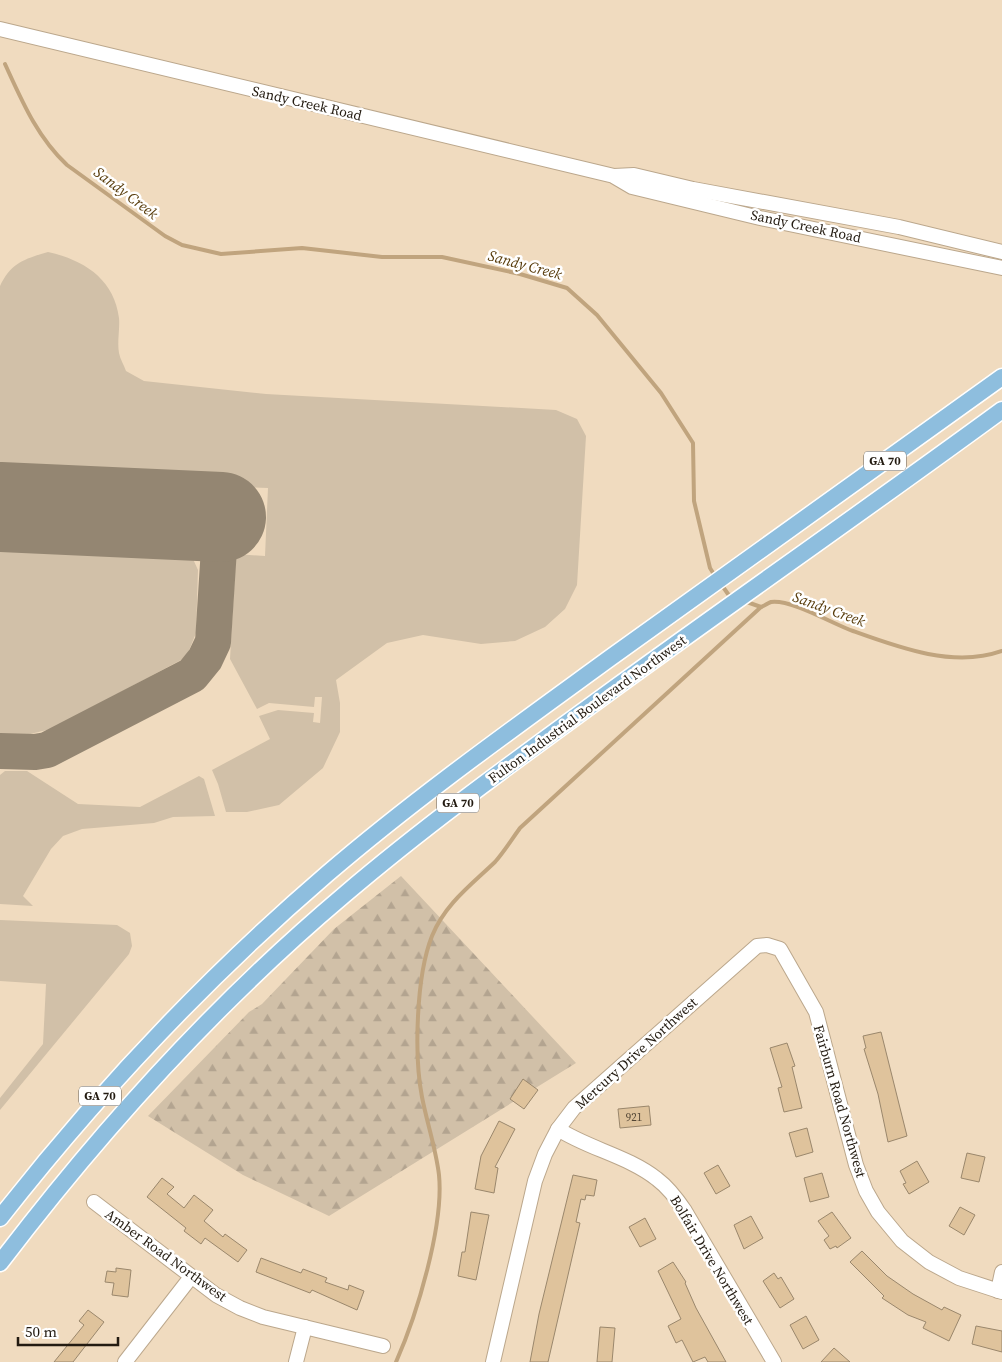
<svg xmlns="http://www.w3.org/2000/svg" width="1002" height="1362" font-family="'Source Serif 4',serif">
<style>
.grass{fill:#d1c0a8}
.forest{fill:url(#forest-firs)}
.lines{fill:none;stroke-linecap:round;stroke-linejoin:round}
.stream{stroke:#c0a47e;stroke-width:4}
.taxiway{stroke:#948672;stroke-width:36}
.runway{stroke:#948672;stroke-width:90}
.building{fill:#dfc39c;stroke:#9a876c}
.minor-casing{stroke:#bba78c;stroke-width:16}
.major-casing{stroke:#fff;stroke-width:19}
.minor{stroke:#fff;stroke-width:14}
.major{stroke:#8ebede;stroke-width:16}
.labels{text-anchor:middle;stroke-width:5;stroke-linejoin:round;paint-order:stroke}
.number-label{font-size:11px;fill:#524534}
.shield{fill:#fff;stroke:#655f58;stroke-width:1}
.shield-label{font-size:12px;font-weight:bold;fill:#231b11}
.street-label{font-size:14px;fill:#231b11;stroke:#fff}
.water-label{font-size:15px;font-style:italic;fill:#573b0a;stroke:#fff}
</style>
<defs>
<pattern id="forest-firs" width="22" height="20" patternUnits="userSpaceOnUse" patternTransform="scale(1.25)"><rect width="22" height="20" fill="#d1c0a8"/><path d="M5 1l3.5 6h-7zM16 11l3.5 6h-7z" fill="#b3a490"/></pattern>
</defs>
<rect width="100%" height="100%" fill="#f0dbbf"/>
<!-- grass -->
<g class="grass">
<path d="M48 252C84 260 114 279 119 318 120 329 117 342 119 353 120 359 124 365 126 371L144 381 266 394 556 410 577 419 586 436 577 585 565 609 545 627 515 641 481 644 423 635 387 643 336 680 340 703V732L323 768 279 805 247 812H226L218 784 212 770 270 739 259 716 278 710 314 713 313 722 320 723 322 697H315L314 707 269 703 257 709 230 659 236 554 265 556 268 488 0 477V286C11 263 24 259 48 252Z"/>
<path d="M0 539 181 548 193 559 198 570 196 633 188 653 181 660 51 729 26 735 0 734Z"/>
<path d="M5 771H27L78 804 140 807 199 776 204 779 215 816 173 817 154 823 82 829 63 836 51 849 23 896 33 906 0 904V775Z"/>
<path d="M0 920 117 925 130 933 132 946 129 954 0 1110V1098L43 1044 46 984 0 981Z"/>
</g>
<!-- forest -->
<path class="forest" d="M401 876 576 1063 329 1216 243 1175 148 1116 249 1012 262 1004 334 929Z"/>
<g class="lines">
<!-- stream -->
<g class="stream">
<path d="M5 64C22 101 37 137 67 165L165 236 182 245 221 254 302 248 382 257H442L520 274 567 288 597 315 661 393 693 443 694 501 710 568 715 576"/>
<path d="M721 584 728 594 733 596"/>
<path d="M744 601 761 607"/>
<path d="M396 1362C417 1315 444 1225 439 1175 436 1149 427 1123 422 1097 414 1056 416 976 432 936 445 904 471 885 495 862 504 852 512 839 520 828L761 607C764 606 768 603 771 602 791 599 833 624 853 631 900 648 954 668 1002 651"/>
</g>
<!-- taxiway -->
<path class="taxiway" d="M0 751 35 752 47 750 192 675 205 659 213 642 221 517"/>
<!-- runway -->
<path class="runway" d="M0 507 221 517"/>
</g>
<!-- building -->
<g class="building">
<path d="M881 1032 907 1136 888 1142 878 1094 864 1049 866 1048 863 1036Z"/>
<path d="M787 1043 795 1066 792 1067 802 1108 784 1112 778 1088 782 1087 770 1048Z"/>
<path d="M523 1079 538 1090 524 1109 510 1099Z"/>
<path d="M649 1106 651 1125 620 1128 618 1109Z"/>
<path d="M499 1121 515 1129 495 1167 498 1168 494 1193 475 1189 481 1156Z"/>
<path d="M807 1128 813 1152 796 1157 789 1133Z"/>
<path d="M967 1153 985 1157 979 1182 961 1178Z"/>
<path d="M917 1161 929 1182 909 1194 903 1184 906 1183 900 1171Z"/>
<path d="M718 1165 730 1186 716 1194 704 1173Z"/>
<path d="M822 1173 829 1197 810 1202 804 1178Z"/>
<path d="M573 1175 597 1180 594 1196 586 1195 585 1200 581 1199 576 1222 580 1223 548 1362H530L539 1314Z"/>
<path d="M162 1178 174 1187 167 1194 184 1208 194 1195 213 1210 204 1221 223 1237 225 1234 247 1250 238 1262 205 1238 201 1244 184 1231 186 1228 147 1197Z"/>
<path d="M960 1207 975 1215 964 1235 949 1226Z"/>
<path d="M471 1212 489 1215 476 1280 458 1276 462 1252H465Z"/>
<path d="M832 1212 851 1238 837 1248 836 1246 830 1249 824 1240 829 1236 818 1221Z"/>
<path d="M751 1216 763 1238 744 1249 734 1225Z"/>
<path d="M645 1218 656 1239 640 1247 629 1227Z"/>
<path d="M862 1251 887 1276 913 1294 942 1310 944 1307 961 1315 949 1341 923 1328 926 1322 908 1315 882 1298 884 1296 850 1262Z"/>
<path d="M261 1258 301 1273 303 1269 327 1278 325 1282 348 1290 349 1285 364 1291 357 1310 312 1290 310 1293 256 1272Z"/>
<path d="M673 1262 686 1282 685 1283 696 1308 726 1362H708L705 1357 693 1362 682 1340 676 1343 668 1326 681 1319 658 1271Z"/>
<path d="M116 1268 131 1270 128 1297 112 1295 114 1283 105 1282 107 1271 116 1272Z"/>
<path d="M774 1273 778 1279 781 1277 794 1299 780 1308 763 1281Z"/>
<path d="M88 1310 104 1322 73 1362H54L84 1325 79 1321Z"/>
<path d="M806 1316 819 1340 803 1349 790 1325Z"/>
<path d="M976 1326 1002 1331V1352L972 1344Z"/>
<path d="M600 1327 615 1328 612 1362H597Z"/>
<path d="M834 1348 850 1362H821Z"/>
</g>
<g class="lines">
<!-- minor casing -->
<g class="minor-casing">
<g id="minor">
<path d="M0 29 614 176 634 175 693 189 899 227 1002 252"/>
<path d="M615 177 632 187 760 218 1002 268"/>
<path d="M558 1129C589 1149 628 1156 657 1179 669 1188 677 1199 685 1211L774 1362"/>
<path d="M94 1202 216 1295 240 1308 263 1317 383 1346"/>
<path d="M998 1291 1002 1272"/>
<path d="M125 1362 191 1277"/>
<path d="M296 1362 305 1327"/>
<path d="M493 1362 535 1181 545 1154 558 1129 574 1108 757 946 767 945 780 949 816 1012 856 1165 866 1191 878 1212 902 1241 929 1262 959 1278 1002 1292"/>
</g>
</g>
<!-- major casing -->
<g class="major-casing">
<g id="major">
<path d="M0 1218C98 1093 206 978 327 874 417 797 514 728 610 658 740 564 871 471 1002 377"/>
<path d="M0 1263C102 1129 216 1003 344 895 432 820 526 753 619 685 746 593 875 503 1002 410"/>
</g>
</g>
<!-- minor -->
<use href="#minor" class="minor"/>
<!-- major -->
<use href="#major" class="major"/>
</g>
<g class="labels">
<!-- number labels -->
<g class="number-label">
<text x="634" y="1121">921</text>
</g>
<!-- shield labels -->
<g class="shield">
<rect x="864" y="451.5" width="42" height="19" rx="4"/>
<rect x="437" y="793.5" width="42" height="19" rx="4"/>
<rect x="79" y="1086.5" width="42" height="19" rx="4"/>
</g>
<g class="shield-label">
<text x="885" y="465">GA 70</text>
<text x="458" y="807">GA 70</text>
<text x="100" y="1100">GA 70</text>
</g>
<!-- street labels -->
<g class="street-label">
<text transform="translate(307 103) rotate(13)" y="5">Sandy Creek Road</text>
<text transform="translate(806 226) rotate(12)" y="5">Sandy Creek Road</text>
<text transform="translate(587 709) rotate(-36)" y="5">Fulton Industrial Boulevard Northwest</text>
<text transform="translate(636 1053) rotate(-42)" y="5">Mercury Drive Northwest</text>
<text transform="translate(840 1101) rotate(74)" y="5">Fairburn Road Northwest</text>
<text transform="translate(166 1255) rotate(36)" y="5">Amber Road Northwest</text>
<text transform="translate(712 1260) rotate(59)" y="5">Bolfair Drive Northwest</text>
</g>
<!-- water labels -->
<g class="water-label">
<text transform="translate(126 193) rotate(37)" y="5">Sandy Creek</text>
<text transform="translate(525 265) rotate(15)" y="5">Sandy Creek</text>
<text transform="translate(829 609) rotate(20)" y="5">Sandy Creek</text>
</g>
</g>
<!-- scale -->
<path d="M18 1337v8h100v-8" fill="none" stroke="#231b11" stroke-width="2.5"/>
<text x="25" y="1337" font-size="15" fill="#231b11" stroke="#ffffff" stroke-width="4" paint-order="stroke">50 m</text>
</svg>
